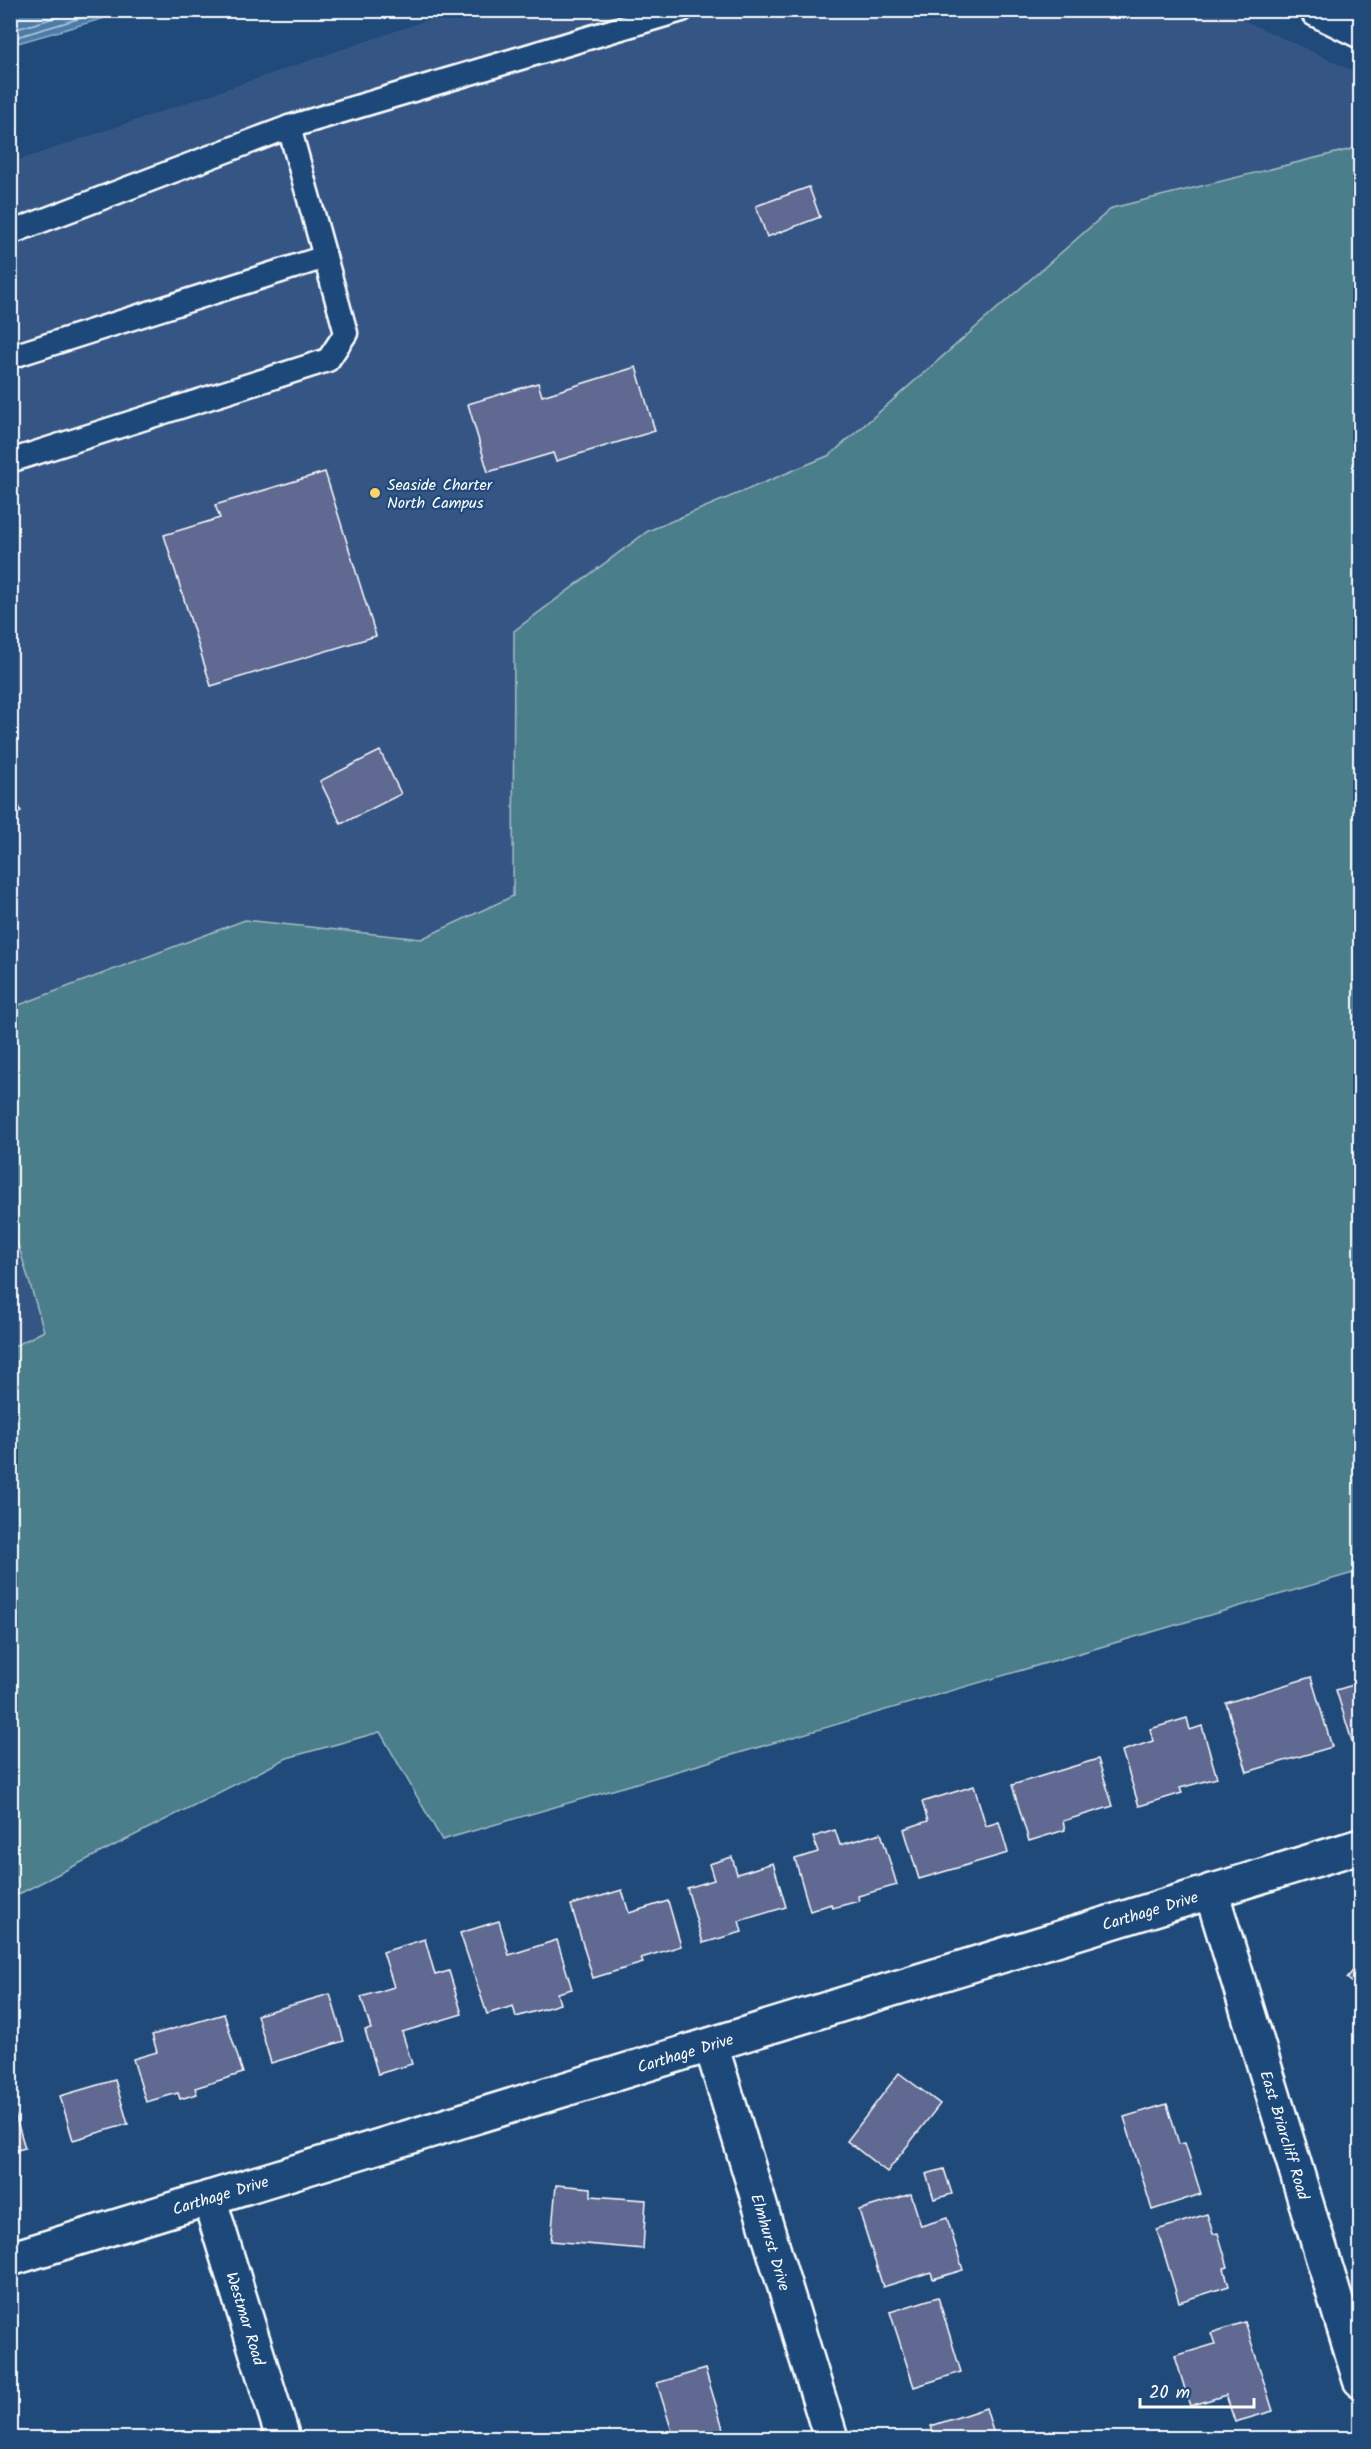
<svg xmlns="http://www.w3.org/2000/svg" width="1371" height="2449" font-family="Kalam,sans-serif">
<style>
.built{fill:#365684}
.green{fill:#4b7e8b;stroke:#a5bec5;stroke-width:1.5}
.water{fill:#4b7ba8;stroke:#93b0cb;stroke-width:1.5}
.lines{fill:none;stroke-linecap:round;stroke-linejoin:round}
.shore{stroke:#b7cadc;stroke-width:1.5}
.building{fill:#5f6991;stroke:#fff;stroke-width:1.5}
.service-casing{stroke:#fff;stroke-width:27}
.minor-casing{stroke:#fff;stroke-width:38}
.tertiary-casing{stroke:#fff;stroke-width:38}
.service{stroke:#1f4a7a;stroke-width:22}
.minor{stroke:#1f4a7a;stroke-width:33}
.tertiary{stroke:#1f4a7a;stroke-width:33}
.poi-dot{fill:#ffd166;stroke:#1f4a7a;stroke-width:2}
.labels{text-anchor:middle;stroke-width:4.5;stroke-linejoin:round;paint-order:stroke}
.poi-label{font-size:16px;fill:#fff;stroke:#1f4a7a;text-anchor:start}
.street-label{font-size:16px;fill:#fff;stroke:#1f4a7a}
</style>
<rect width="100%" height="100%" fill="#1f4a7a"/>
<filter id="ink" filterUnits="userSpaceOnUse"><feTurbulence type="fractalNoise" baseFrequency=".0167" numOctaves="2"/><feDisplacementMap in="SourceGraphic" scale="12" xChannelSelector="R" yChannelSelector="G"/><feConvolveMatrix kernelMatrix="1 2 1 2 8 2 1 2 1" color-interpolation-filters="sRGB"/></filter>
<g filter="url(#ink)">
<!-- built -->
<g class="built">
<path d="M454 11H1224L1360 74V147L1112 208 830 455 648 531 514 631 513 895 421 939 245 920 11 1008V163Z"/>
<path d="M10 1221 44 1332 11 1348H10Z"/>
</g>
<!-- green -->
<path class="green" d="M1360 147V1571L442 1840 380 1732 287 1758 11 1898V1348L44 1331 11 1221V1008L245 920 421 939 513 896 514 631 648 531 830 455 1112 208Z"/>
<!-- water -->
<path class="water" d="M11 10H129V11L11 45Z"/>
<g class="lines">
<!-- shore -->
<g class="shore">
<path d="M10 31 81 10"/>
<path d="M10 39 108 10"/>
</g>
</g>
<!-- building -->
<g class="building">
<path d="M809 187 820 217 767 237 756 206Z"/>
<path d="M636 367 655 431 556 461 553 453 488 472 468 404 538 383 542 396Z"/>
<path d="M325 472 376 636 211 686 164 535 220 518 215 505Z"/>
<path d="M380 751 401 794 341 824 320 781Z"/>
<path d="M10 779 21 812 10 815Z"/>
<path d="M1311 1677 1332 1747 1247 1772 1226 1703Z"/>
<path d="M1360 1683V1739L1352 1741 1336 1690Z"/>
<path d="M1187 1718 1190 1730 1202 1726 1217 1778 1180 1788 1182 1793 1139 1806 1122 1751 1153 1741 1150 1729Z"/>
<path d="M1098 1759 1113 1806 1063 1821 1065 1830 1029 1841 1012 1785Z"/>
<path d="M974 1786 986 1826 999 1822 1008 1853 919 1879 904 1829 928 1821 922 1802Z"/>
<path d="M835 1830 840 1845 881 1833 897 1885 858 1896 859 1901 832 1908 831 1904 810 1911 795 1859 818 1852 813 1837Z"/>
<path d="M732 1857 737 1874 773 1863 786 1907 739 1921 742 1932 703 1943 687 1888 714 1880 709 1864Z"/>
<path d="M622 1890 629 1913 668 1901 681 1946 641 1958 643 1963 593 1978 571 1905Z"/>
<path d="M499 1921 509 1955 557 1940 572 1989 557 1993 560 2004 516 2017 513 2006 487 2014 460 1933Z"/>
<path d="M425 1939 435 1975 449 1971 462 2014 402 2032 412 2064 378 2074 365 2030 371 2029 361 1997 394 1987 383 1952Z"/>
<path d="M1360 1962V1990L1347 1978Z"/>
<path d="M330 1994 344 2041 271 2063 257 2015Z"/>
<path d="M224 2014 243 2073 195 2088 197 2094 180 2099 178 2093 146 2102 133 2059 157 2052 152 2035Z"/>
<path d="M899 2073 940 2104 887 2172 847 2141Z"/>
<path d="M115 2080 128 2124 73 2140 60 2096Z"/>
<path d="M11 2101 25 2148 10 2152V2102Z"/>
<path d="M1167 2104 1179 2144 1185 2143 1201 2194 1152 2210 1124 2117Z"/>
<path d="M944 2169 952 2194 934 2199 926 2174Z"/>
<path d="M556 2185 591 2188V2196L646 2200 643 2249 551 2241Z"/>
<path d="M911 2194 921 2226 947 2218 963 2270 933 2279 931 2272 883 2287 859 2210Z"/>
<path d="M1207 2214 1213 2234 1218 2233 1228 2267 1224 2268 1229 2286 1179 2302 1157 2230Z"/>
<path d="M938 2297 961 2372 914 2387 890 2312Z"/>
<path d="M1245 2322 1273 2411 1235 2422 1226 2395 1190 2406 1175 2356 1215 2344 1211 2333Z"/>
<path d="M705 2369 726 2438H674L657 2383Z"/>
<path d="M986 2408 995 2438H935L931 2426Z"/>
</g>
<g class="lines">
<!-- service casing -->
<g class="service-casing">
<g id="service">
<path d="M10 233 289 127 682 10"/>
<path d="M10 357 325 257"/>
<path d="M10 461 328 360 346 333 289 127"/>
</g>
</g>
<!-- minor casing -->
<g class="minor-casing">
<g id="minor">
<path id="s1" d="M1211 1891 1360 2380"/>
<path id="s2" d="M711 2045 831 2438"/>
<path id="s3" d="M209 2198 283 2438"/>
<path id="s4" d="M10 2259 1360 1846"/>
</g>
</g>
<!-- tertiary casing -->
<g class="tertiary-casing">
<path id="tertiary" d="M1317 10 1360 31"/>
</g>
<!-- service -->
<use href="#service" class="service"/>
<!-- minor -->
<use href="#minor" class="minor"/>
<!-- tertiary -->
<use href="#tertiary" class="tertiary"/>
</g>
</g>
<!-- markers -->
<circle class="poi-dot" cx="375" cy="493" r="6"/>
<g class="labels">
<!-- poi labels -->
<g class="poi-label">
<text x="387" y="490">Seaside Charter<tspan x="387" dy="18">North Campus</tspan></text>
</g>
<!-- street labels -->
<g class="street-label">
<text dy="6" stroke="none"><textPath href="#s4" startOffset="1192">Carthage Drive</textPath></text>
<text dy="6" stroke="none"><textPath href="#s4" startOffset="706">Carthage Drive</textPath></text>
<text dy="6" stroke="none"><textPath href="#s1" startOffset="255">East Briarcliff Road</textPath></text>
<text dy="6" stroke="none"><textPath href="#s4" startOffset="220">Carthage Drive</textPath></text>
<text dy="6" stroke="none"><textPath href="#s2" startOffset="206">Elmhurst Drive</textPath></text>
<text dy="6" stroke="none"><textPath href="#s3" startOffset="126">Westmar Road</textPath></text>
</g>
</g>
<!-- margin -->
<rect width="1371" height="2449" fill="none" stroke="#1f4a7a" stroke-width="36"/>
<rect x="18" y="18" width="1335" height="2413" fill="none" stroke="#fff" stroke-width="2" filter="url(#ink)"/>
<!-- scale -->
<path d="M1140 2398v9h114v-9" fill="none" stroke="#ffffff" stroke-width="3"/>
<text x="1149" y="2398" font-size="18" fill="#ffffff" stroke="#1f4a7a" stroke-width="4.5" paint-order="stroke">20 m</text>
</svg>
